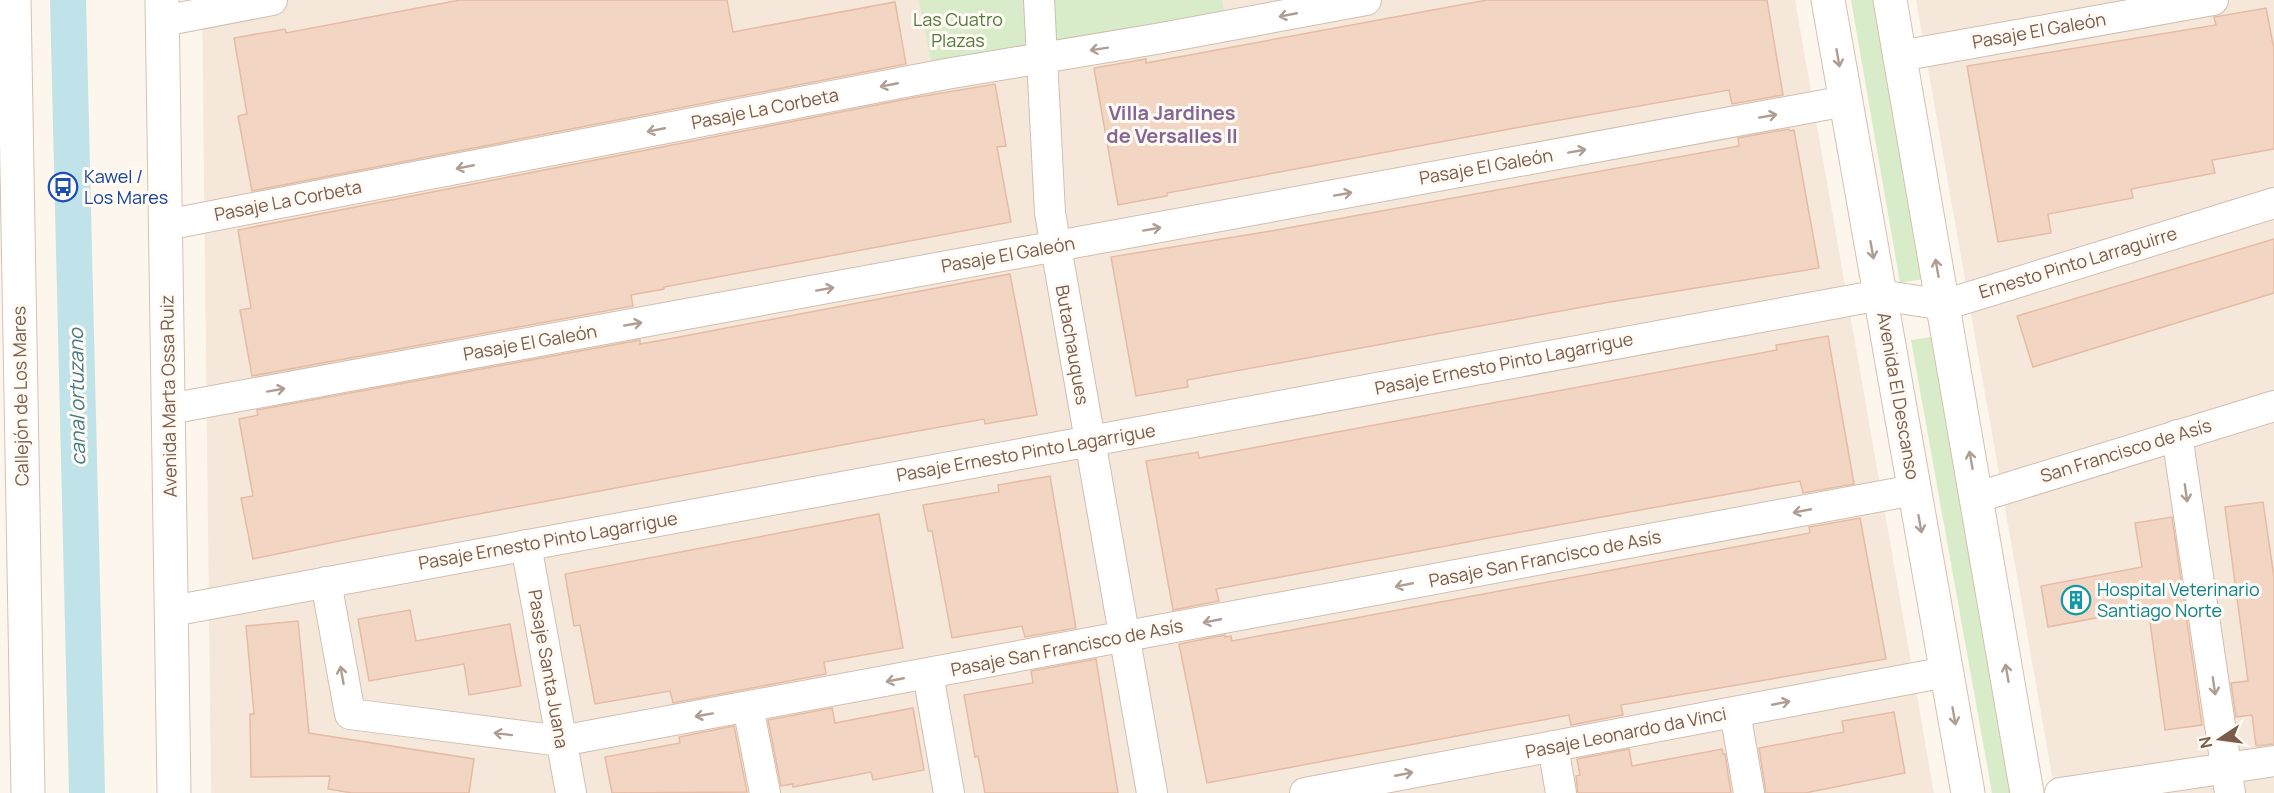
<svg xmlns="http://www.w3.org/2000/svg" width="2274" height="793" font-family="Manrope,sans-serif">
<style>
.residential{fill:#f5e8da}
.green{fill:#d8ecc9}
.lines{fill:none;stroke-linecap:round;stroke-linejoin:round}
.canal{stroke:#bfe3e8;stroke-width:36}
.building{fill:#f3d5c3;stroke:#e6bba3;stroke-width:1.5}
.street-casing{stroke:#d1beb0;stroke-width:32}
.secondary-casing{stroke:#d6c0b0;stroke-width:35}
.street{stroke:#fff;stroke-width:30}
.secondary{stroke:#fff;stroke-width:33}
.oneway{stroke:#af9d94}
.labels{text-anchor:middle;stroke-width:6;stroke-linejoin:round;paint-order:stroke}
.park-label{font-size:18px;fill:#537a41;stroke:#fffaf3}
.street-label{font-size:18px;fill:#7a5c4d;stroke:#fffaf3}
.transit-label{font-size:18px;fill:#164399;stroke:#fffaf3;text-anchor:start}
.culture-label{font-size:18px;fill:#0d838f;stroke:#fffaf3;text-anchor:start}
.neighbourhood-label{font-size:20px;font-weight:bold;fill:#846695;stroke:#fffaf3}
.water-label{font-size:20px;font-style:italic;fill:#437c86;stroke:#fffaf3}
</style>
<rect width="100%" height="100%" fill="#fdf6ec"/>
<!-- residential -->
<g class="residential">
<path d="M202 0H1795L1934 793H211Z"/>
<path d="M1916 0H2274V793H2055Z"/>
</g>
<!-- green -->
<g class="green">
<path d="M919 0H1222L1224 11 932 66Z"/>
<path d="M1851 0H1874L1923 279 1900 283Z"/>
<path d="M1937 336 2018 793H1992L1911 340Z"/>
</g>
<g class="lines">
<!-- canal -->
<path class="canal" d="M68 0 87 793"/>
</g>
<!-- building -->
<g class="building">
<path d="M460 0H727L733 32 895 2 906 64 252 191 238 116 247 114 234 38 285 29 286 33Z"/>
<path d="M1487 0H1767L1783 95 1732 104 1729 90 1526 126 1167 193V196L1118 205 1094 68 1146 59V63Z"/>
<path d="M2266 8 2274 49V149L2212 160 2215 173 2131 189 2133 198 2048 214 2051 233 1998 242 1967 66 2216 25 2214 17Z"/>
<path d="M995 84 1006 146 997 147 1011 222 664 287V289L631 295 633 306 252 376 240 310 251 308 238 230 912 98Z"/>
<path d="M1789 129 1790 131 1794 130 1819 268 1610 302 1187 380 1188 387 1136 396 1111 257 1271 231 1739 146 1738 138Z"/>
<path d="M2274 239V293L2033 367 2017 316Z"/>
<path d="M1010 274 1037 415 985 424 984 419 879 438 363 536 253 559 241 498 253 496 239 419 258 415 257 410 640 340V344L674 338Z"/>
<path d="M1828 336 1854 484 1803 493 1800 481 1558 525 1216 589 1219 601 1173 610 1146 461 1198 452 1199 458 1305 438 1777 350 1776 345Z"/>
<path d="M1050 476 1076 628 1025 637 1022 626 952 638 932 531H928L923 505 999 492 998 485Z"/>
<path d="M2263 502 2274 577V744L2256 746 2252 715 2236 717 2231 683 2248 681 2225 507Z"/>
<path d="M879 514 903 648 824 662 826 674 673 703 670 691 595 704 580 625 574 626 565 574Z"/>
<path d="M2172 517 2202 725 2165 730 2148 608 2048 627 2041 586 2142 567 2135 523Z"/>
<path d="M1860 518 1886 659 1621 705 1623 715 1571 725 1569 715 1207 783 1179 644 1225 635V637L1231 636 1232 641 1810 533 1809 527Z"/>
<path d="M410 610 416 641 510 624 521 686 469 695 464 664 369 681 358 619Z"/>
<path d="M298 621 309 733 474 759 469 793H352L328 789 330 776 251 777 250 714H254L246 626Z"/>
<path d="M1096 659 1118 793H985L978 756 975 757 964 695 1033 683 1031 671Z"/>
<path d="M832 708 835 723 913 708 924 770 873 780 871 772 793 787V784L781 786 768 720Z"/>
<path d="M1894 712 1905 773 1805 793H1766L1759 748 1844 732 1842 721Z"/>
<path d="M734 726 747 792 612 793 605 757 680 743 679 737Z"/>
<path d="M1629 749 1632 766 1722 749 1723 754H1725L1731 793H1578L1576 776 1580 775 1577 759Z"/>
</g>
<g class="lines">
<!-- street casing -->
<g class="street-casing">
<g id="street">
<path d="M1039 0 1050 213 1152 793"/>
<path d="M163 21 272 0"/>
<path d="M1900 56 2213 0"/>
<path d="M166 225 946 74 1156 39 1366 0"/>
<path d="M169 409 1846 101"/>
<path d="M2177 435 2230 793"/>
<path d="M1978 497 2274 406"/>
<path d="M526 545 571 793"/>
<path d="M326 582 350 714 561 741 1914 490"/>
<path d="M172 611 1880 295 1944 305 2274 203"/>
<path d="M928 674 949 793"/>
<path d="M748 707 765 793"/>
<path d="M1735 712 1749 793"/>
<path d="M1553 746 1561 793"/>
<path d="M1305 793 1946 672"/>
<path d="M2060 793 2274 761"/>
</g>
</g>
<!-- secondary casing -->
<g class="secondary-casing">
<g id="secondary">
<path d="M14 0 28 793"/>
<path d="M162 0 174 793"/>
<path d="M1828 0 1968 793"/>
<path d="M1890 0 2027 793"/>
</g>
</g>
<!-- street -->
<use href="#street" class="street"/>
<!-- secondary -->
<use href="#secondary" class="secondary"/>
</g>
<!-- one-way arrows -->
<defs><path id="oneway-shaft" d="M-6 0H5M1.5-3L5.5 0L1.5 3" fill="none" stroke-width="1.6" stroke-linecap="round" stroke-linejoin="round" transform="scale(1.5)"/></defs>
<g class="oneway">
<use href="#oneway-shaft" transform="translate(1288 15) rotate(169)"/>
<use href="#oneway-shaft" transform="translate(1099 49) rotate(171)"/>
<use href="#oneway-shaft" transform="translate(1838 58) rotate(80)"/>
<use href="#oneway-shaft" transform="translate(889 85) rotate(169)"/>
<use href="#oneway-shaft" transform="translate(1768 116) rotate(-10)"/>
<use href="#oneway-shaft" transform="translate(656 130) rotate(169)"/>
<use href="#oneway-shaft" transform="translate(1577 151) rotate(-10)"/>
<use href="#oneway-shaft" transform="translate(465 167) rotate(169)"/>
<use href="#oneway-shaft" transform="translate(1343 194) rotate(-10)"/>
<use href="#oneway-shaft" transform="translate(1152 229) rotate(-10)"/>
<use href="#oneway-shaft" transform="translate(1872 250) rotate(80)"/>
<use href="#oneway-shaft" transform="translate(1937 268) rotate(-100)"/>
<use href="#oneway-shaft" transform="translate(825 289) rotate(-10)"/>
<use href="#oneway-shaft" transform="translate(633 324) rotate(-10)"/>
<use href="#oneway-shaft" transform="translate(276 390) rotate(-10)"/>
<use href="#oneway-shaft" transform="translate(1971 460) rotate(-100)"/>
<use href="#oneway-shaft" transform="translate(2186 493) rotate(82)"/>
<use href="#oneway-shaft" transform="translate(1802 511) rotate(169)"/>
<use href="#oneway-shaft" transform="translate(1920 524) rotate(80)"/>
<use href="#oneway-shaft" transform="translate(1404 585) rotate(169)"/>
<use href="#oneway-shaft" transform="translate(1212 621) rotate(169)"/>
<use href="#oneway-shaft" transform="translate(2007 673) rotate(-100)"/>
<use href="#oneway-shaft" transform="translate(342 675) rotate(-100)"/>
<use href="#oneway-shaft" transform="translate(895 680) rotate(169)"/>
<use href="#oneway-shaft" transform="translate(2214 686) rotate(82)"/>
<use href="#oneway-shaft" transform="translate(1781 703) rotate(-11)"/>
<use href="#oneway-shaft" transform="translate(704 715) rotate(170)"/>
<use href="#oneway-shaft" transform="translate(1954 716) rotate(80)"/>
<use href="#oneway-shaft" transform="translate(503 734) rotate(-173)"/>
<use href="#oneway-shaft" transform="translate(1404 774) rotate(-11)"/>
</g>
<!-- icons -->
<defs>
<g id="bus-ring" transform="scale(1.5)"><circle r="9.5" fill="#fffaf3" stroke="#1a4fb4" stroke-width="1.5"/><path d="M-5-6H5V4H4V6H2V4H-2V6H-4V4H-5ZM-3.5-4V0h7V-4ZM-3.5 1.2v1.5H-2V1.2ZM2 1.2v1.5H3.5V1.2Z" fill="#1a4fb4"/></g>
<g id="building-ring" transform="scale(1.5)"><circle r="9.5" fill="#fffaf3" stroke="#0f9aa8" stroke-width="1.5"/><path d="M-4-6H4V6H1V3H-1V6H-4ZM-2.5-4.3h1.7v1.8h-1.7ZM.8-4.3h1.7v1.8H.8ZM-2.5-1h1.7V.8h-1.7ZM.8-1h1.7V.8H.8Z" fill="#0f9aa8"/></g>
</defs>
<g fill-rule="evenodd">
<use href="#bus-ring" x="63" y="187"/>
<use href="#building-ring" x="2076" y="600"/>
</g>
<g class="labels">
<!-- park labels -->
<g class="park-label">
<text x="958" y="26">Las Cuatro<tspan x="958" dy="21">Plazas</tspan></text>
</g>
<!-- street labels -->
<g class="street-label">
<text transform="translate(2039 31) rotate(-10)" y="6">Pasaje El Galeón</text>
<text transform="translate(765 109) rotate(-11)" y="6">Pasaje La Corbeta</text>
<text transform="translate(1486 167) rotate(-10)" y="6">Pasaje El Galeón</text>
<text transform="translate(288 201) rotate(-11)" y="6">Pasaje La Corbeta</text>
<text transform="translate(1008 255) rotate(-10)" y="6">Pasaje El Galeón</text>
<text transform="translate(2078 263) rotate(-17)" y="6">Ernesto Pinto Larraguirre</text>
<text transform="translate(530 343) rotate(-10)" y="6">Pasaje El Galeón</text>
<text transform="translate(1072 345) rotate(80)" y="6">Butachauques</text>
<text transform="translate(1504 364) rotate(-11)" y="6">Pasaje Ernesto Pinto Lagarrigue</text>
<text transform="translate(21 396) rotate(-91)" y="6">Callejón de Los Mares</text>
<text transform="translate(169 396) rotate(-91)" y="6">Avenida Marta Ossa Ruiz</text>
<text transform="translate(1898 396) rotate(80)" y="6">Avenida El Descanso</text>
<text transform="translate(2126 451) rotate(-17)" y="6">San Francisco de Asís</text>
<text transform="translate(1026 453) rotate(-10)" y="6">Pasaje Ernesto Pinto Lagarrigue</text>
<text transform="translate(548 541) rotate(-10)" y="6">Pasaje Ernesto Pinto Lagarrigue</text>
<text transform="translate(1545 559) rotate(-11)" y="6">Pasaje San Francisco de Asís</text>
<text transform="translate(1067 648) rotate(-11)" y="6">Pasaje San Francisco de Asís</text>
<text transform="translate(548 669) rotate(80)" y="6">Pasaje Santa Juana</text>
<text transform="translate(1626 733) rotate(-11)" y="6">Pasaje Leonardo da Vinci</text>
</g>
<!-- transit labels -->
<g class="transit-label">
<text x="84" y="183">Kawel /<tspan x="84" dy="21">Los Mares</tspan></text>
</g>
<!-- culture labels -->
<g class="culture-label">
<text x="2097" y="596">Hospital Veterinario<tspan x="2097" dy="21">Santiago Norte</tspan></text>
</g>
<!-- neighbourhood labels -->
<g class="neighbourhood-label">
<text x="1172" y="120">Villa Jardines<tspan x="1172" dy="23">de Versalles II</tspan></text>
</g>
<!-- water labels -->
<g class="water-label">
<text transform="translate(77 397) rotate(-91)" y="7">canal ortuzano</text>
</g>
</g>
<!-- north arrow -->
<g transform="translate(2220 739) rotate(257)" stroke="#fffaf3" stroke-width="4.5" paint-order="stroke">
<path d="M0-4.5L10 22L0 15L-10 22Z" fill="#7a5c4d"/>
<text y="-9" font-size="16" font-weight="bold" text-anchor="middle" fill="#7a5c4d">N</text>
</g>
</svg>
